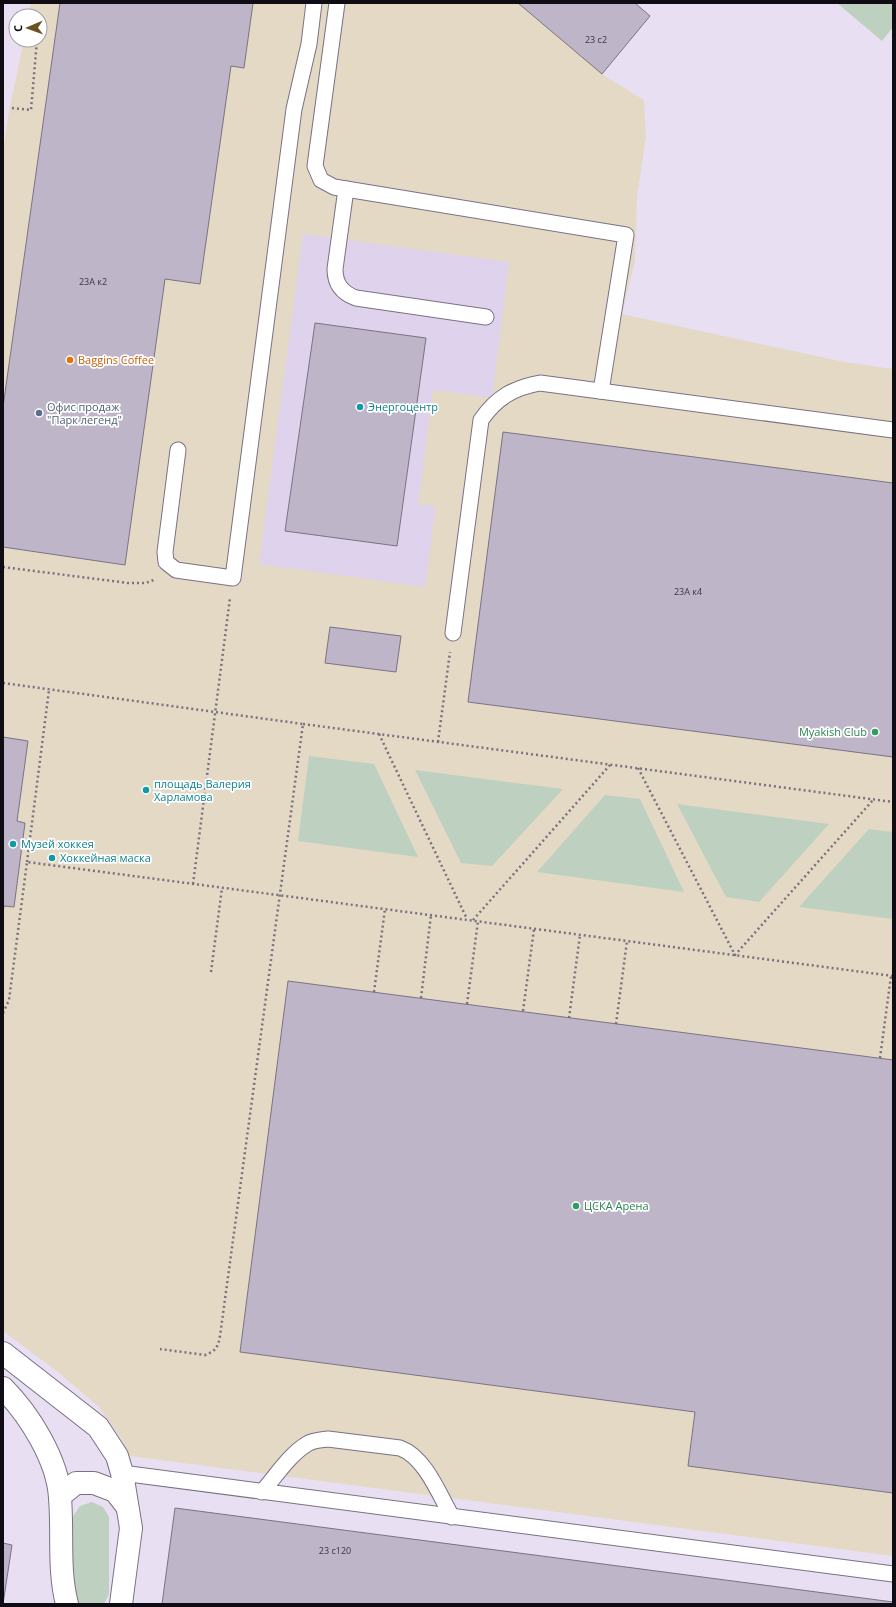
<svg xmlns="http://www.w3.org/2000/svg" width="896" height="1607" font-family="'Open Sans',sans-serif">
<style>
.commercial{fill:#e4d9c5}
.built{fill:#dfd2ed}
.green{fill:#bed0c0}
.building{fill:#bfb5c8;stroke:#7b7284}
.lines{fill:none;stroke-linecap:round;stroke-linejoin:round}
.lane-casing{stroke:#7a7182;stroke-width:17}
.street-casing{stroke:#7a7182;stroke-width:24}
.path{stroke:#78717f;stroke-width:2.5;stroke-dasharray:2 3;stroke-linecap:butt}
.lane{stroke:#fff;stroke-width:15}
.street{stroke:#fff;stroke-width:22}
.food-dot{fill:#e8710a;stroke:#fff;stroke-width:1.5}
.culture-dot{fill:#0f9aa8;stroke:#fff;stroke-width:1.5}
.service-dot{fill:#5c6f8a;stroke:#fff;stroke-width:1.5}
.leisure-dot{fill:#2e9e5b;stroke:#fff;stroke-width:1.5}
.labels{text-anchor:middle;stroke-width:3.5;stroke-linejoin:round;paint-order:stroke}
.number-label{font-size:9px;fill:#3c3640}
.food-label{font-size:11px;fill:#c56008;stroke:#fff;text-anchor:start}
.service-label{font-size:11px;fill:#4e5e75;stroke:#fff;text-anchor:start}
.culture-label{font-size:11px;fill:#0d838f;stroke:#fff;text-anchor:start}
.leisure-label{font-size:11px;fill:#27864d;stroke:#fff;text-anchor:end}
</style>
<rect width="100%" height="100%" fill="#e9dff3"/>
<!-- commercial -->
<path class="commercial" d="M31 3H635L650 16 602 74 644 100 646 137 637 197 635 261 622 314 844 362 893 369V1556L130 1456 120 1437 99 1407 58 1372 3 1331V152L9 111 24 40H40V16H28Z"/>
<!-- built -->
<path class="built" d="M303 234 509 262 492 398 433 390 418 504 436 506 425 587 259 564Z"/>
<!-- green -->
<g class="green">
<path d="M837 3H893V27L882 41Z"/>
<path d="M309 756 374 764 418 857 298 841Z"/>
<path d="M415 770 563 789 492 866 461 863Z"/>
<path d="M605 795 640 799 684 892 537 872Z"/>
<path d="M677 804 829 824 759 902 726 897Z"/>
<path d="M869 829 893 832V919L799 907Z"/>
<path d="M92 1502 103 1507 109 1517V1594L104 1604H77L72 1593V1518L80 1506Z"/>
</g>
<!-- building -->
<g class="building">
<path d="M60 3H253L244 68 231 66 200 284 165 279 125 565 3 547V407Z"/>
<path d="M518 3H635L650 16 602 74Z"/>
<path d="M315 323 426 338 397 546 285 531Z"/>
<path d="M503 432 893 483V757L468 702Z"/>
<path d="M330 627 401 636 396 672 325 663Z"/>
<path d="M3 737 28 741 17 821 25 823 14 907 4 906 3 914Z"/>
<path d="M288 981 893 1060V1493L688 1466 695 1412 240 1352Z"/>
<path d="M175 1508 893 1602V1604H162Z"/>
<path d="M3 1543 12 1545 3 1604Z"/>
</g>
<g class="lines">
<!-- lane casing -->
<g class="lane-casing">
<g id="lane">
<path d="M337 3 315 166 321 180 334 187 626 235 601 391"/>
<path d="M346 189 335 269C335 284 342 293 356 298L486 317"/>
<path d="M178 450 165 552 166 562 176 570 233 578 294 109 309 44 314 3"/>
<path d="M453 633 481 420C496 398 513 388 540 383L893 430"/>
<path d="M122 1473 893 1574"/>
<path d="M262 1492C276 1476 289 1455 307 1444 313 1440 320 1440 328 1439L400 1448C425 1457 439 1494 452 1517"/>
</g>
</g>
<!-- street casing -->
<g class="street-casing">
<g id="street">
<path d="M3 1353 98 1427 117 1456 122 1473 131 1528 121 1604"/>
<path d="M3 1388C29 1414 58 1460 60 1498 63 1533 58 1570 67 1604"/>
<path d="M60 1496 76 1483H94L115 1491 126 1505"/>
</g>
</g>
<!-- path -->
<g class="path">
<path d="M12 108 31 110 37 40"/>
<path d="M3 567 128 583H146L156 579"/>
<path d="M3 683 303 724 220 1336C218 1347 216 1351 205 1355L160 1349"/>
<path d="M303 724 893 802"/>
<path d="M379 734 467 919"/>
<path d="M438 742 450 652"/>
<path d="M638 768 735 955 874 799"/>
<path d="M27 862 49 690"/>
<path d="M193 884 230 598"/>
<path d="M473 920 610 765"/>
<path d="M211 972 222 888"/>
<path d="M374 992 385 909"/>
<path d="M421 998 431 915"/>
<path d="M467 1004 478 921"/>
<path d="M523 1011 534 929"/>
<path d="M3 1013 9 1000 27 862 893 976"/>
<path d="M569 1018 580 935"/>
<path d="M616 1024 627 941"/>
<path d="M880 1058 891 976"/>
</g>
<!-- lane -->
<use href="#lane" class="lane"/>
<!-- street -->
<use href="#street" class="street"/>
</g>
<!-- markers -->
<circle class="food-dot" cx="70" cy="360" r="4"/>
<g class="culture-dot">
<circle cx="360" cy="407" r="4"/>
<circle cx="146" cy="790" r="4"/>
<circle cx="13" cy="844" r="4"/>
<circle cx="52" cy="858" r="4"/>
</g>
<circle class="service-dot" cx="39" cy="413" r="4"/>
<g class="leisure-dot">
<circle cx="875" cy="732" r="4"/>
<circle cx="576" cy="1206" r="4"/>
</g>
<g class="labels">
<!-- number labels -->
<g class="number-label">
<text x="596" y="43">23 с2</text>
<text x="93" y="285">23А к2</text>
<text x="688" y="595">23А к4</text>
<text x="335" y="1554">23 с120</text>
</g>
<!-- food labels -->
<g class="food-label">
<text x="78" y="364">Baggins Coffee</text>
</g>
<!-- service labels -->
<g class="service-label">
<text x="47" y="411">Офис продаж<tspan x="47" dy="13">"Парк легенд"</tspan></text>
</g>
<!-- culture labels -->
<g class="culture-label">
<text x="368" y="411">Энергоцентр</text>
<text x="154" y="788">площадь Валерия<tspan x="154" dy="13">Харламова</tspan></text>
<text x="21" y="848">Музей хоккея</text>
<text x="60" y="862">Хоккейная маска</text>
</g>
<!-- leisure labels -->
<g class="leisure-label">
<text x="867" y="736">Myakish Club</text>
<text x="584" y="1210" text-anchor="start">ЦСКА Арена</text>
</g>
</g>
<!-- border -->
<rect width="896" height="1607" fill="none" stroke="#100c13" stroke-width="8"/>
<!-- north arrow -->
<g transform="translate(28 28) rotate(268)"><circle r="19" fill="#ffffff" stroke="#9f9ea1"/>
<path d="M0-3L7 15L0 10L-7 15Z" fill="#695222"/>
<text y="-6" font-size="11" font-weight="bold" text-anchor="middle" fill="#100c13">С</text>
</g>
</svg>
